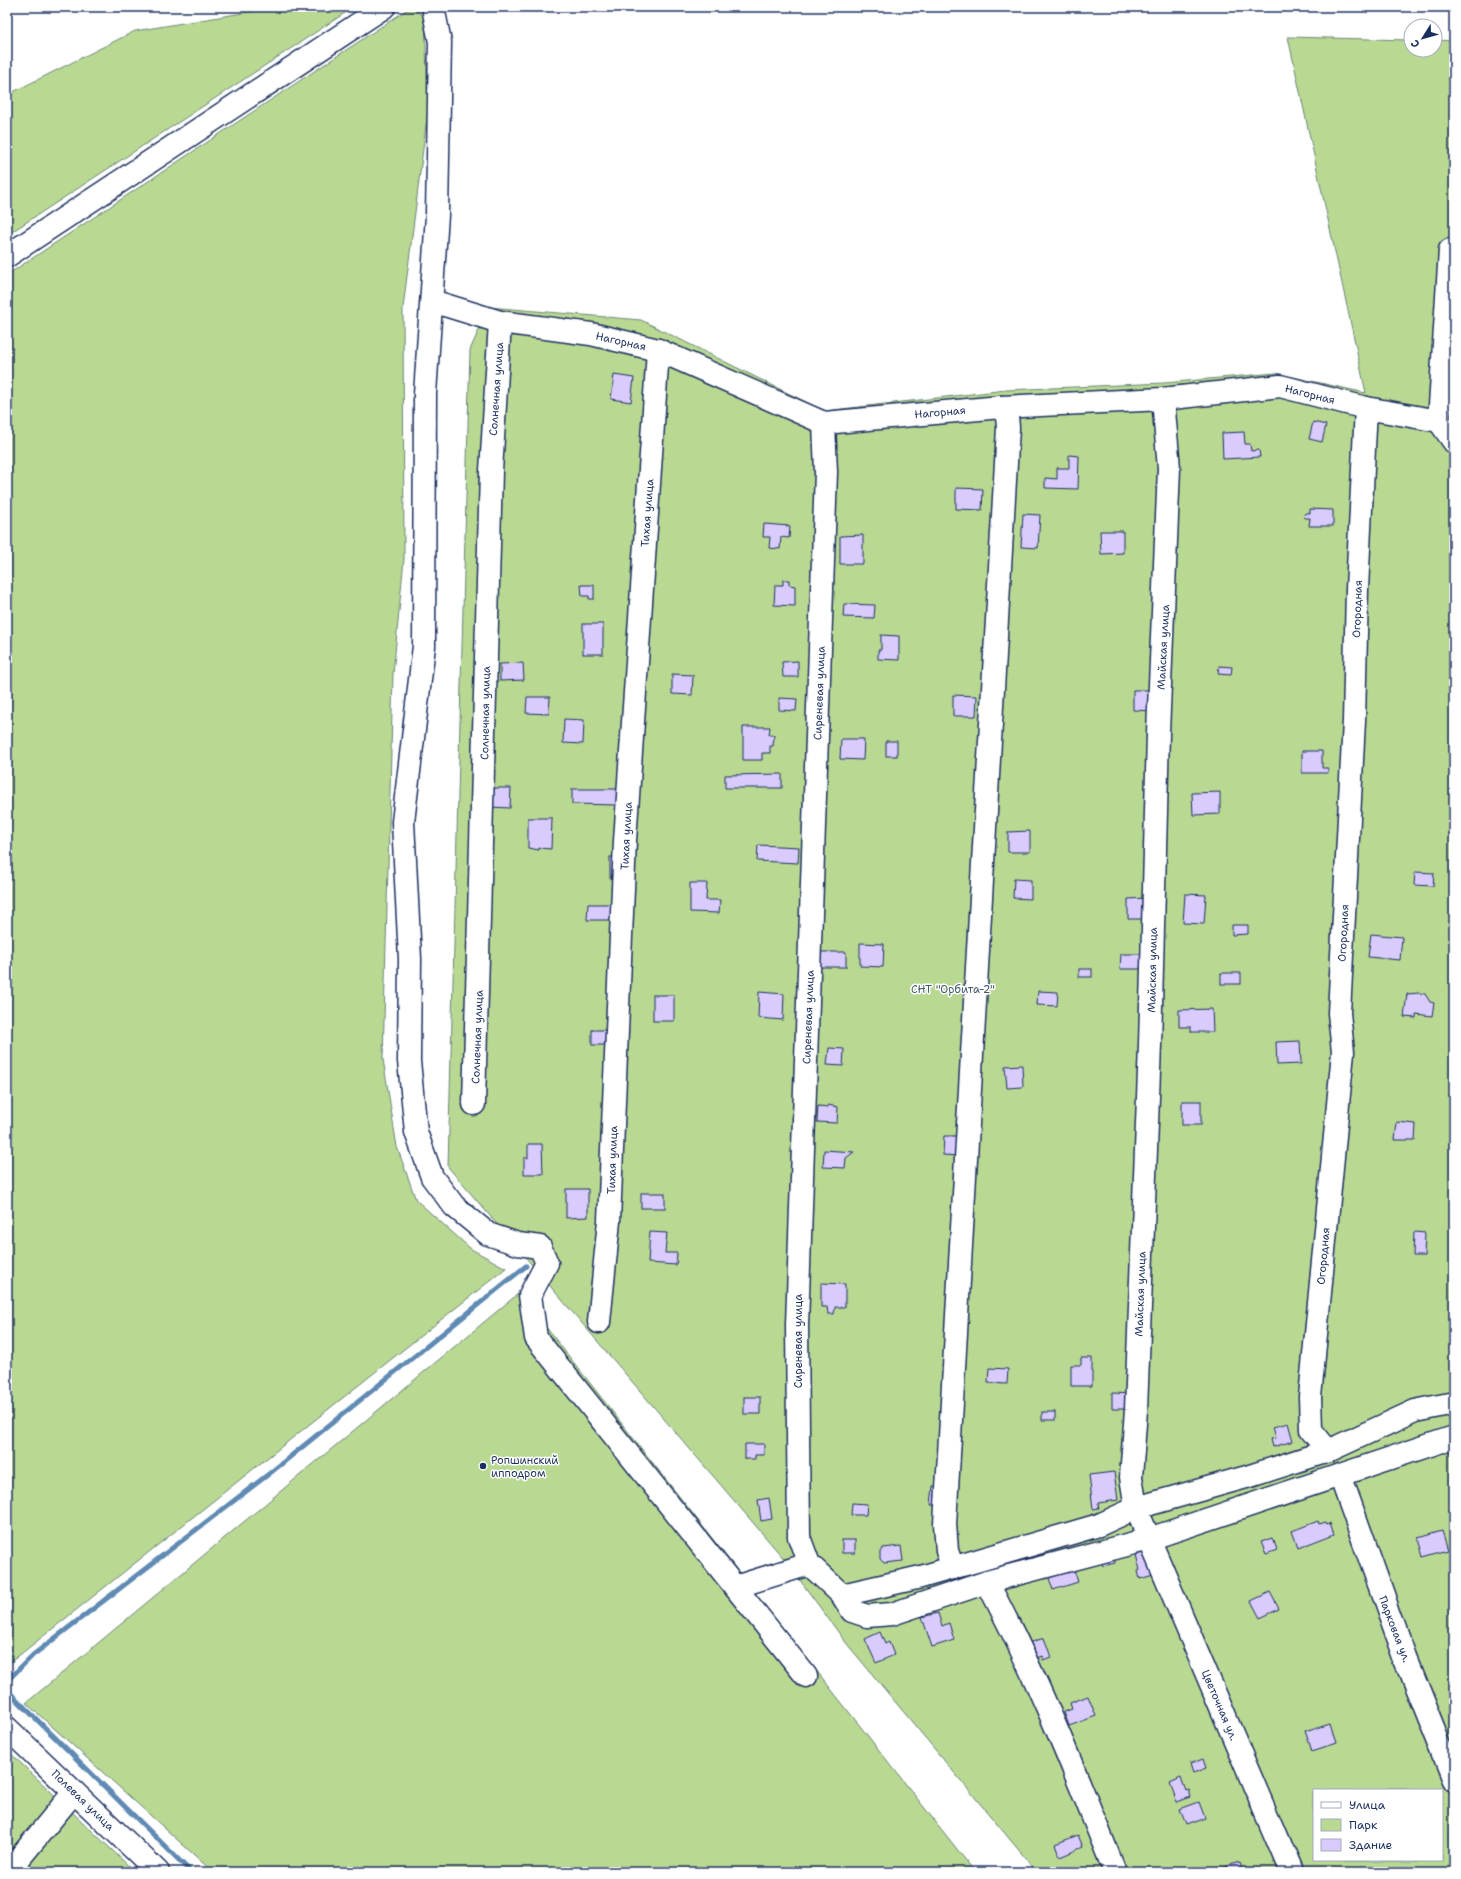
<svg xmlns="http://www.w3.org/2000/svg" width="1461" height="1879" font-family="'Shantell Sans',sans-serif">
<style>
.green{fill:#b9d993;stroke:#6a8478;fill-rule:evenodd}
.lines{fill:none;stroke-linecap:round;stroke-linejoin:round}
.stream{stroke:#5f8ab3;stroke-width:5}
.building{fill:#dacbfd;stroke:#1b2f5e}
.minor-casing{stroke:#1b2f5e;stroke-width:25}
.minor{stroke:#fff;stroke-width:22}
.poi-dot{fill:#1b2f5e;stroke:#fff;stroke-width:1.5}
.labels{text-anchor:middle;stroke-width:3;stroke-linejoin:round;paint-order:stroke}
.street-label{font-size:11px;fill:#1b2f5e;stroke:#fff}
.park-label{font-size:11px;fill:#425a6b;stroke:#fff}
.poi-label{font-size:11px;fill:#1b2f5e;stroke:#fff;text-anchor:start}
</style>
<rect width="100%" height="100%" fill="#fff"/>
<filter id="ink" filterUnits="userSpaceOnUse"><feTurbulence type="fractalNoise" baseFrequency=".025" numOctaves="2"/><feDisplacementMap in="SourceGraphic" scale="8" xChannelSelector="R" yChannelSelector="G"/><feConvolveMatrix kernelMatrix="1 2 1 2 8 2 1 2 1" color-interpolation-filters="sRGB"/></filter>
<g filter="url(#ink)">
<!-- green -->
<g class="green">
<path d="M279 7H354L7 235V95L135 31Z"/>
<path d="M411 7 425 17 428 109 403 308 404 559 393 674 383 1059 397 1147 416 1200 471 1249 506 1268 7 1665V275Z"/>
<path d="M1288 37 1411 40V50H1435V40L1454 41V1872H1037L847 1644 785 1560 448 1167 470 350 489 307 641 320 824 411 1006 390 1164 383 1275 373 1366 393ZM1314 1790H1442V1860H1314Z"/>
<path d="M519 1293 975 1872H213L26 1703Z"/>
<path d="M7 1750 135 1872H7Z"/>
</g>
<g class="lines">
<!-- stream -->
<g class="stream">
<path d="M7 1681 33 1655 270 1473 526 1266"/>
<path d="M7 1690 191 1872"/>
</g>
</g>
<!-- building -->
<g class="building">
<path d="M614 375 634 378 631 402 611 399Z"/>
<path d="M1313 422 1326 425 1322 442 1309 439Z"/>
<path d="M1244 432 1245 444H1250L1251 451 1259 450 1260 457 1223 459 1222 433Z"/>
<path d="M1069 455 1079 456 1078 489 1045 488V478L1057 479V468H1069Z"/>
<path d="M956 488 983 489 982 510 956 509Z"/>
<path d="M1310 509 1333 510V526H1309L1310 518H1304L1305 513H1310Z"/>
<path d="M1023 514 1040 515 1038 548 1021 547Z"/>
<path d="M764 524 790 526 789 538 781 537 780 549 769 548 770 537H763Z"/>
<path d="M1100 531H1123V553L1101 554Z"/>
<path d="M863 535V564H840V536Z"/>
<path d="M783 580H789V585L795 586V606L774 605 775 585H783Z"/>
<path d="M581 585H594V599H589V596H582Z"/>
<path d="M844 604 875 605 874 618 843 617Z"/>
<rect x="583" y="624" width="20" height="30"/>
<path d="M881 635 899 636V660L878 659V650H881Z"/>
<path d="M798 661V677H783L782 662Z"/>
<path d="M523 663 524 680 500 681V664Z"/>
<path d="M1219 666 1232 667 1231 675 1218 674Z"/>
<path d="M672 674 693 675 692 695 672 694Z"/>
<path d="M1133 690H1155L1154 711 1133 710Z"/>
<path d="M953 695 977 696 976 716H953Z"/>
<path d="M527 697H550L549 714 526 713Z"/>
<path d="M779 698 797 699 796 711 779 710Z"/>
<path d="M564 719 584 720 583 744 563 743Z"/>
<path d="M743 727H770L769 735H774L773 746H770V753H762V760H743Z"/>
<path d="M841 739H864L863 760 840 759Z"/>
<rect x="886" y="741" width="11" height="15"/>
<path d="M1302 751H1322V768H1328V773H1302Z"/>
<path d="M782 774V788H725V775Z"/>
<path d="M490 788H511L510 808 490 807Z"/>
<path d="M572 789H618V805L572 804Z"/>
<path d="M1220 792V814L1193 815 1192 793Z"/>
<path d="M528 818H552L551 849 539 848V850L528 848Z"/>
<path d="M1030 831V852H1008V832Z"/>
<path d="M758 845 799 847 798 863 757 861Z"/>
<rect x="610" y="857" width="11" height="21"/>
<path d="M1415 872 1434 873 1433 886 1414 885Z"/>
<path d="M1014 879 1031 880V899L1013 898Z"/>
<path d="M690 883H707L706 900H720L719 913 690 912Z"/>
<path d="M1185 894 1206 895 1204 924 1183 923Z"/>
<path d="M1147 898V919H1128V899Z"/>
<path d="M588 904H616V920H587Z"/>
<path d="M1232 925H1248V934L1232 935Z"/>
<path d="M1371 934 1402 937 1400 960 1368 957Z"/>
<path d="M860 943 884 944 883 967 860 966Z"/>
<path d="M821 952H846V967H820Z"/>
<path d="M1121 954H1143V969H1120Z"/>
<rect x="1079" y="969" width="13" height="8"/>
<rect x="1221" y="973" width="20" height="11"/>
<path d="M1038 991 1058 992 1057 1006 1037 1005Z"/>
<path d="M759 992 784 994 783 1020 758 1018Z"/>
<path d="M1419 993 1425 994 1430 1002 1434 1003 1432 1016 1416 1014V1018L1404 1017 1407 994Z"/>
<rect x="653" y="995" width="21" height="26"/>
<path d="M1212 1009 1213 1032H1191V1027H1179V1010Z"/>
<rect x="592" y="1030" width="15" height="15"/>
<path d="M1300 1041 1301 1064 1277 1065 1276 1042Z"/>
<path d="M829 1048 844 1049 843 1066 827 1065Z"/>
<path d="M1022 1065 1023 1087 1007 1088 1005 1066Z"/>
<rect x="1182" y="1101" width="19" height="24"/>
<path d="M828 1105 838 1107 837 1123 817 1122 818 1106 828 1107Z"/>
<path d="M1397 1122 1416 1124 1415 1140H1395Z"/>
<path d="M944 1136H960L959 1156 943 1155Z"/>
<path d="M528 1144H542L543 1174H524V1158H528Z"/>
<path d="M824 1150 854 1152 846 1158 845 1168 823 1167Z"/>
<path d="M566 1189H588V1217L566 1218Z"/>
<rect x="641" y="1193" width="24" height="15"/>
<path d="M650 1232 667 1233 665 1253H677L676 1265 648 1263Z"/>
<path d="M1414 1232 1425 1233 1424 1256H1413Z"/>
<path d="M821 1283 845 1284V1307H835L834 1314H828L827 1307H821Z"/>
<path d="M1081 1358H1092V1386H1071V1365H1081Z"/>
<path d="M989 1368 1008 1369 1007 1384 988 1383Z"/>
<path d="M1112 1393 1133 1394V1409H1112Z"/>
<rect x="744" y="1397" width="16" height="17"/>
<rect x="1042" y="1412" width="13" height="8"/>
<path d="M1288 1423 1293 1441 1273 1447 1271 1439 1276 1438 1273 1427Z"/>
<path d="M745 1444H764V1455H755V1459H745Z"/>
<path d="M1114 1472 1118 1500 1098 1503 1099 1508 1093 1509 1089 1475Z"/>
<path d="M933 1486 953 1488 952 1506 931 1505Z"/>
<path d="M769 1498 772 1519 761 1521 758 1500Z"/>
<path d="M852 1503 867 1504 866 1515H851Z"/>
<path d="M1318 1521 1319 1524 1326 1522 1327 1524 1330 1523 1334 1534 1298 1548 1292 1531Z"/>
<path d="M1442 1531 1448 1550 1423 1557 1418 1538Z"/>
<path d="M1273 1538 1277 1550 1266 1554 1261 1542Z"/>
<rect x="842" y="1540" width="13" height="13"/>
<path d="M901 1546 903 1561 884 1563 880 1559V1552L883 1548Z"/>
<path d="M1153 1550 1160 1573 1140 1579 1138 1571 1140 1570 1136 1555Z"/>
<path d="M1113 1554 1115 1563 1103 1566 1100 1557Z"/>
<path d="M1074 1570 1078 1582 1053 1590 1049 1578Z"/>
<path d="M1270 1592 1279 1609 1260 1618 1251 1601Z"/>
<path d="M938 1613 942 1626 949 1623 954 1640 932 1647 922 1617Z"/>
<path d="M880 1632 885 1644 889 1642 894 1655 876 1663 865 1639Z"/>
<path d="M1044 1638 1051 1657 1043 1660 1042 1656 1037 1658 1032 1642Z"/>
<path d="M1088 1696 1096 1716 1069 1726 1064 1712 1072 1709 1070 1703Z"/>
<path d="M1330 1723 1336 1743 1312 1751 1305 1731Z"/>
<path d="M1203 1759 1206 1768 1193 1773 1190 1764Z"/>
<path d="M1181 1778 1186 1791 1189 1790 1191 1797 1177 1802 1170 1783Z"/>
<path d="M1199 1802 1205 1818 1186 1825 1180 1809Z"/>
<path d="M1078 1835 1083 1847 1060 1857 1055 1844Z"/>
<path d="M1238 1863 1241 1872H1222L1221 1869Z"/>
</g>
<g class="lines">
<!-- minor casing -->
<g class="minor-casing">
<g id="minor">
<path d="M433 7 440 42 437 215 425 394 424 646 403 822 410 959 409 1061 416 1132 432 1177 454 1206 488 1234 518 1244 540 1247 547 1263 530 1295 536 1338 806 1676"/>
<path d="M7 256 384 7"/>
<path d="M432 301 500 322 591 334 658 350 824 423 1001 407 1163 399 1280 386 1366 408 1439 421 1454 442"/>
<path d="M1163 399 1169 468 1158 733 1150 1045 1136 1410 1131 1477 1136 1508 1291 1872"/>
<path d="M1439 421 1450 250"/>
<path d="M824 423 826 472 797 1325 799 1537 809 1564 842 1595 852 1611 867 1616 892 1614 987 1582 1149 1539 1454 1437"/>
<path d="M474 1104 491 471 500 322"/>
<path d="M599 1322 609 1221 625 841 658 350"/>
<path d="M1328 1451 1311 1430 1310 1397 1343 1052 1339 1013 1354 721 1357 589 1366 408"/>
<path d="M1340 1475 1405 1657 1454 1780"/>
<path d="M953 1568 947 1551 945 1524 1008 428 1007 415 1001 407"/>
<path d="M987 1582C1037 1676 1076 1774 1115 1872"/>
<path d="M735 1587 809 1564"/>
<path d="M842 1595 921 1577 1099 1525 1136 1508 1250 1476 1328 1451 1415 1411 1454 1403"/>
<path d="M7 1728 158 1872"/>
<path d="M8 1872 74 1792"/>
</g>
</g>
<!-- minor -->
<use href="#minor" class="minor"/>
</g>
</g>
<!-- markers -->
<circle class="poi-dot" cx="483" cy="1466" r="4"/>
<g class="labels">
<!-- street labels -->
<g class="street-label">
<text transform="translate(621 341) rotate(13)" y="4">Нагорная</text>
<text transform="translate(496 389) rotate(-86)" y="4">Солнечная улица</text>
<text transform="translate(1310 394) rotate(14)" y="4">Нагорная</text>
<text transform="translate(940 412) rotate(-5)" y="4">Нагорная</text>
<text transform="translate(647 513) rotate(-86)" y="4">Тихая улица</text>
<text transform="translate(1357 609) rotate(-88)" y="4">Огородная</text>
<text transform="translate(1163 647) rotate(-87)" y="4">Майская улица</text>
<text transform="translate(819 693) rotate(-88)" y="4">Сиреневая улица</text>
<text transform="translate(485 713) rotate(-89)" y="4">Солнечная улица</text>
<text transform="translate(626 836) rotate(-87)" y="4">Тихая улица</text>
<text transform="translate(1343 933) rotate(-87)" y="4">Огородная</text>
<text transform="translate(1152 970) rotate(-89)" y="4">Майская улица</text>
<text transform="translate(808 1017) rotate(-88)" y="4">Сиреневая улица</text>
<text transform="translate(477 1037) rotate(-88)" y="4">Солнечная улица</text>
<text transform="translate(612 1160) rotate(-88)" y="4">Тихая улица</text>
<text transform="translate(1323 1256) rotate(-85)" y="4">Огородная</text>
<text transform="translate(1140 1294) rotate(-88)" y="4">Майская улица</text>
<text transform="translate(798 1341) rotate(-90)" y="4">Сиреневая улица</text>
<text transform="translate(1395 1629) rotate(69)" y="4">Парковая ул.</text>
<text transform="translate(1220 1705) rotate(67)" y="4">Цветочная ул.</text>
<text transform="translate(83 1800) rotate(44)" y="4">Полевая улица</text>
</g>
<!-- park labels -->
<g class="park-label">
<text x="953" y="993">СНТ "Орбита-2"</text>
</g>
<!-- poi labels -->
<g class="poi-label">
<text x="491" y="1464">Ропшинский<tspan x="491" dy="13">ипподром</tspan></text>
</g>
</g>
<!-- margin -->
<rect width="1461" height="1879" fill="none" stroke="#fff" stroke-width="24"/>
<rect x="12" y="12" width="1437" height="1855" fill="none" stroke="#1b2f5e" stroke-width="1.5" filter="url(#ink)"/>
<!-- legend -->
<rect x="1313" y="1789" width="130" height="72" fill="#ffffff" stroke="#a4acbf"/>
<rect x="1321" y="1802" width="20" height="6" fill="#ffffff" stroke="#a4acbf"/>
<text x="1349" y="1809" font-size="12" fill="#1b2f5e">Улица</text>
<rect x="1321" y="1819" width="20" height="12" fill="#b9d993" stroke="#a4acbf"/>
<text x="1349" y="1829" font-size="12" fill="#1b2f5e">Парк</text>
<rect x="1321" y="1839" width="20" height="12" fill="#dacbfd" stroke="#a4acbf"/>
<text x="1349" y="1849" font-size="12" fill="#1b2f5e">Здание</text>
<!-- north arrow -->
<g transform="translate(1423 38) rotate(233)"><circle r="19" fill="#ffffff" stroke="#a4acbf"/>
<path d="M0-3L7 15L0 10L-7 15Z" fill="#1b2f5e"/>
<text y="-6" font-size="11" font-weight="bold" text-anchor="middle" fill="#1b2f5e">С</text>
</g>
</svg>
